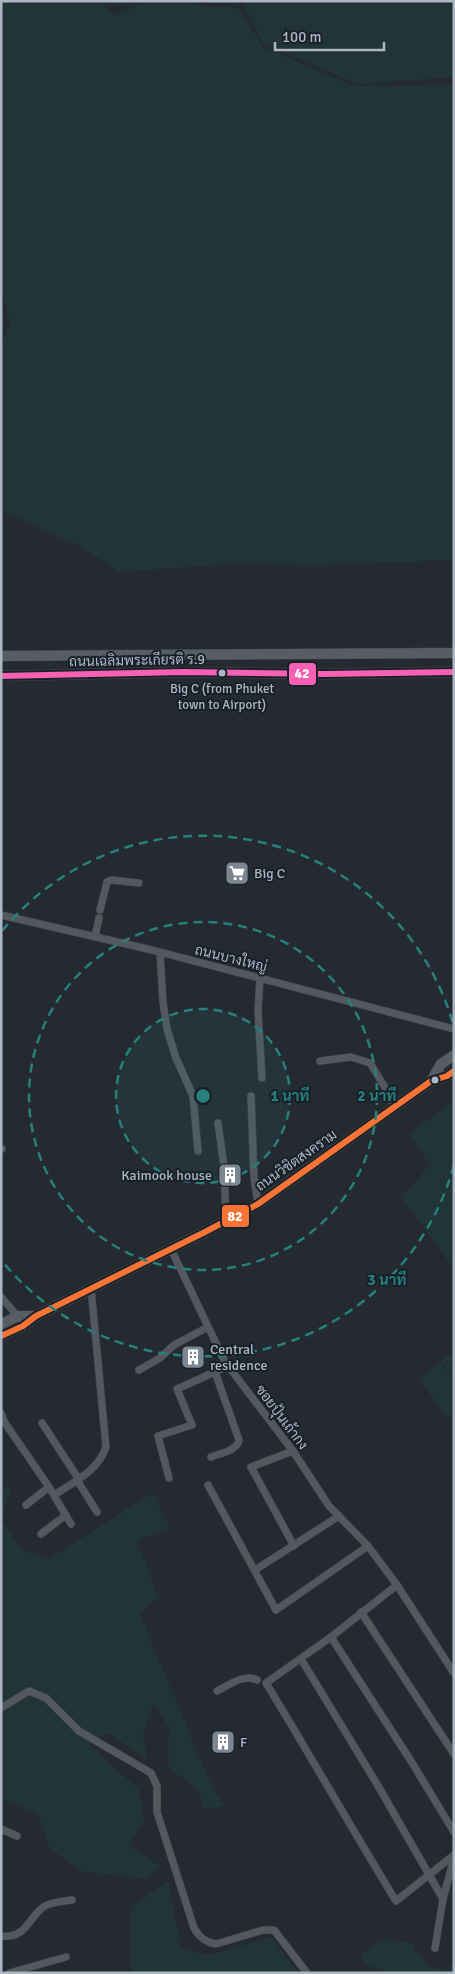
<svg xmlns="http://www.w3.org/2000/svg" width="455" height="1974" font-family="Signika,Sarabun,sans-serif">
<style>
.green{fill:#223536}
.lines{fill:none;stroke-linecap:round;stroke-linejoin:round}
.minor-casing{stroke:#404449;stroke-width:8}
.secondary-casing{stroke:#404449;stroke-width:11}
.minor{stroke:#53585f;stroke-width:7}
.secondary{stroke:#575d64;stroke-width:10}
.bus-1-casing{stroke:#18212a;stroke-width:10}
.bus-2-casing{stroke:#18212a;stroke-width:10}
.bus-1{stroke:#f860b3;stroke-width:6}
.bus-2{stroke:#f57335;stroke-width:6}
.ring{fill:none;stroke:#27807b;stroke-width:2.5;stroke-dasharray:9 6}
.bus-dot{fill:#acb7c3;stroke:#18212a;stroke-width:2}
.labels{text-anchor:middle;stroke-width:4;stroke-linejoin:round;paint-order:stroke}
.bus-label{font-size:13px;fill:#acb7c3;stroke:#18212a}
.street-label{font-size:14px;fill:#acb7c3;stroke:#18212a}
.poi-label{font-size:14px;fill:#acb7c3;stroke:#18212a;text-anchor:start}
.centre{fill:#27807b;stroke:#18212a;stroke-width:2.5}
.ring-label{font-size:15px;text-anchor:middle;font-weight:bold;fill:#27807b;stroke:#18212a;stroke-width:4;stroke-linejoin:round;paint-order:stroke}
.line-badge{stroke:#18212a;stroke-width:2}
.badge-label{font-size:14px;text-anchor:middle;font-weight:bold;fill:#fff}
</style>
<rect width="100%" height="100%" fill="#242a30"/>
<!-- green -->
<g class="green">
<path d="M1 1H100L114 16 149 1 237 8 263 47 353 86 454 85V560L312 565 239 563 120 572 79 546 1 510V342L10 324 1 288Z"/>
<path d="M242 1H454V77L357 84 263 43Z"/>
<path d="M454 1100V1269L401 1197 430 1165 410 1133Z"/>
<path d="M454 1351V1378L441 1361Z"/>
<path d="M440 1362 454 1381V1413L447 1418 419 1379Z"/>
<path d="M12 1486 1 1519 20 1548 48 1560 153 1492 170 1529 137 1541 158 1596 140 1615 213 1789 224 1806 203 1809 199 1791 168 1767 169 1727 153 1703 143 1734 147 1760 109 1733 89 1744 139 1790 144 1821 129 1845 160 1866 147 1879 80 1871 50 1848 39 1815 1 1798V1487Z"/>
<path d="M168 1881 181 1949 208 1955 272 1937 297 1973H131V1907Z"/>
<path d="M391 1939 415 1945 413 1947 430 1967 443 1970 454 1964V1973H389L372 1967 360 1959C364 1947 379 1942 391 1939Z"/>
</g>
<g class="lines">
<!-- minor casing -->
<g class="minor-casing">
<g id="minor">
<path d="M100 910 107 882 111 880 139 883"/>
<path d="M1 915 152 950 454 1029"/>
<path d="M95 937 99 918"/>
<path d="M160 953 163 1002 167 1029 176 1058 193 1096 198 1151"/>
<path d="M260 979 258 1011 262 1078"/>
<path d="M320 1061 351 1057 370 1063 386 1089 394 1107"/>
<path d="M251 1096 254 1178 258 1204"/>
<path d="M218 1123 224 1166 226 1222"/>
<path d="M1 1149H2"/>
<path d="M171 1249 225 1362 293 1451 329 1506 368 1546 397 1585 454 1673"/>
<path d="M1 1297 20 1319"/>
<path d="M139 1370 160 1358 174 1345 208 1327"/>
<path d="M1 1413 5 1423 49 1487 71 1524"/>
<path d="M42 1423 78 1478"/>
<path d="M293 1451 251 1467 294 1546"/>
<path d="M211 1457C220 1453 237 1451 239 1440L215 1372"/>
<path d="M169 1478 158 1436 192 1425 177 1389 228 1366"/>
<path d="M77 1480 97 1512"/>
<path d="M208 1485 276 1610 368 1546"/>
<path d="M54 1495C74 1482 99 1470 106 1447L91 1288"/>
<path d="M26 1505 49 1487"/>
<path d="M41 1534 66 1515"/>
<path d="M255 1570 339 1516"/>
<path d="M397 1585 331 1637 266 1683C310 1755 352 1829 396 1901L454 1855"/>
<path d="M361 1612 454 1754"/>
<path d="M331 1637 411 1761 454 1832"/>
<path d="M301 1659 377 1784 443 1899"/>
<path d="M217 1691C229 1685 245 1673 257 1680"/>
<path d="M1 1708 29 1691 46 1698 79 1731 151 1773 157 1786V1812L194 1928C199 1937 205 1942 216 1944L263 1930H274L307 1973"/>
<path d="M1 1829 17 1836"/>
<path d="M1 1936C28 1939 28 1916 45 1906 52 1902 63 1901 72 1900"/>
<path d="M435 1948 443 1899 454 1858"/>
<path d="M9 1973 66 1957"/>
</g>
</g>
<!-- secondary casing -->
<g class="secondary-casing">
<g id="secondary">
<path d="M1 656 454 653"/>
<path d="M1 676 183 672 325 674 454 672"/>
<path d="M431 1081 441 1064 454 1055"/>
<path d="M1 1324 18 1316H36"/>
<path d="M1 1336 23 1326 36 1316 205 1232 258 1204 431 1081 447 1076 454 1071"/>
</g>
</g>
<!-- minor -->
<use href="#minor" class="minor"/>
<!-- secondary -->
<use href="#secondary" class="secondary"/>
<!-- bus-1 casing -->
<g class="bus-1-casing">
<path id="bus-1" d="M1 676 183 672 325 674 454 672"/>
</g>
<!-- bus-2 casing -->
<g class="bus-2-casing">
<path id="bus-2" d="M1 1336 23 1326 36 1316 205 1232 258 1204 431 1081 447 1076 454 1071"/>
</g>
<!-- bus-1 -->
<use href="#bus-1" class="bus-1"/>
<!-- bus-2 -->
<use href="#bus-2" class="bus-2"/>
</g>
<!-- distance rings -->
<circle cx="203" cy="1096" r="87" fill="#27807b" fill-opacity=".12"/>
<g class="ring">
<circle cx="203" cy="1096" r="87"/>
<circle cx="203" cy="1096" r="174"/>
<path d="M454 1165A260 260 0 0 1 2 1261M2 931A260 260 0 0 1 454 1027"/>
</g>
<!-- icons -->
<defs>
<g id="supermarket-square" transform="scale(1.25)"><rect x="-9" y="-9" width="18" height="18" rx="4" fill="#7c8690" stroke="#18212a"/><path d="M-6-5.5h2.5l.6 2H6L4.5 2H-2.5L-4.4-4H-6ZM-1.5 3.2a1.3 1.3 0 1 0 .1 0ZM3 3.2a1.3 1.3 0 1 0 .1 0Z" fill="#fff"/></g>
<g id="building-square" transform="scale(1.25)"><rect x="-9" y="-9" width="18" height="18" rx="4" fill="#7c8690" stroke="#18212a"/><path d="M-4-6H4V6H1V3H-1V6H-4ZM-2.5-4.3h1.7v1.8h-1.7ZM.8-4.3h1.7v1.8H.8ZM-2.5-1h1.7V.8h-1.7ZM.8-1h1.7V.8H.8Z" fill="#fff"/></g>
</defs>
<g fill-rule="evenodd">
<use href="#supermarket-square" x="237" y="873"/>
<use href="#building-square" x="230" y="1175"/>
<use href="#building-square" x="193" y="1357"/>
<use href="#building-square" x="223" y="1742"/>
</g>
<!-- markers -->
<g class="bus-dot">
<circle cx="222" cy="673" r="4.5"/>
<circle cx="435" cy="1080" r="4.5"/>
</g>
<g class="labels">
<!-- bus labels -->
<g class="bus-label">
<text x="222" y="693">Big C (from Phuket<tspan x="222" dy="16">town to Airport)</tspan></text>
</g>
<!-- street labels -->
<g class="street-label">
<text transform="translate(137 660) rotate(-1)" y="5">ถนนเฉลิมพระเกียรติ ร.9</text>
<text transform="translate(231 958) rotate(14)" y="5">ถนนบางใหญ่</text>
<text transform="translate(296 1160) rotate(-35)" y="5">ถนนวิชิตสงคราม</text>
<text transform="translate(282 1417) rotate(53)" y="5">ซอยปุ้นเถ้ากง</text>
</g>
<!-- poi labels -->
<g class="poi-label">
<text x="254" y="878">Big C</text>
<text x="212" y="1180" text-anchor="end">Kaimook house</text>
<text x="210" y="1354">Central<tspan x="210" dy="16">residence</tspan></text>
<text x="240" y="1747">F</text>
</g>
</g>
<circle cx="203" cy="1096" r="8" class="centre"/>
<g class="ring-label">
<text x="290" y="1101">1 นาที</text>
<text x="377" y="1101">2 นาที</text>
<text x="387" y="1285">3 นาที</text>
</g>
<g class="line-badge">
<rect x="288" y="662" width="29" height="24" rx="5" fill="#f860b3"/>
<rect x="221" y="1204" width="29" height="24" rx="5" fill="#f57335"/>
</g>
<g class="badge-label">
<text x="302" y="678">42</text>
<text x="235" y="1221">82</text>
</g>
<!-- border -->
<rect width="455" height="1974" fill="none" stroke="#acb7c3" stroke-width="5"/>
<!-- scale -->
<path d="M275 42v8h109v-8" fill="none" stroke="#acb7c3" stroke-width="2.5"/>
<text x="282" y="42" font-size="15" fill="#acb7c3" stroke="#18212a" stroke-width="4" paint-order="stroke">100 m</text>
</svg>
